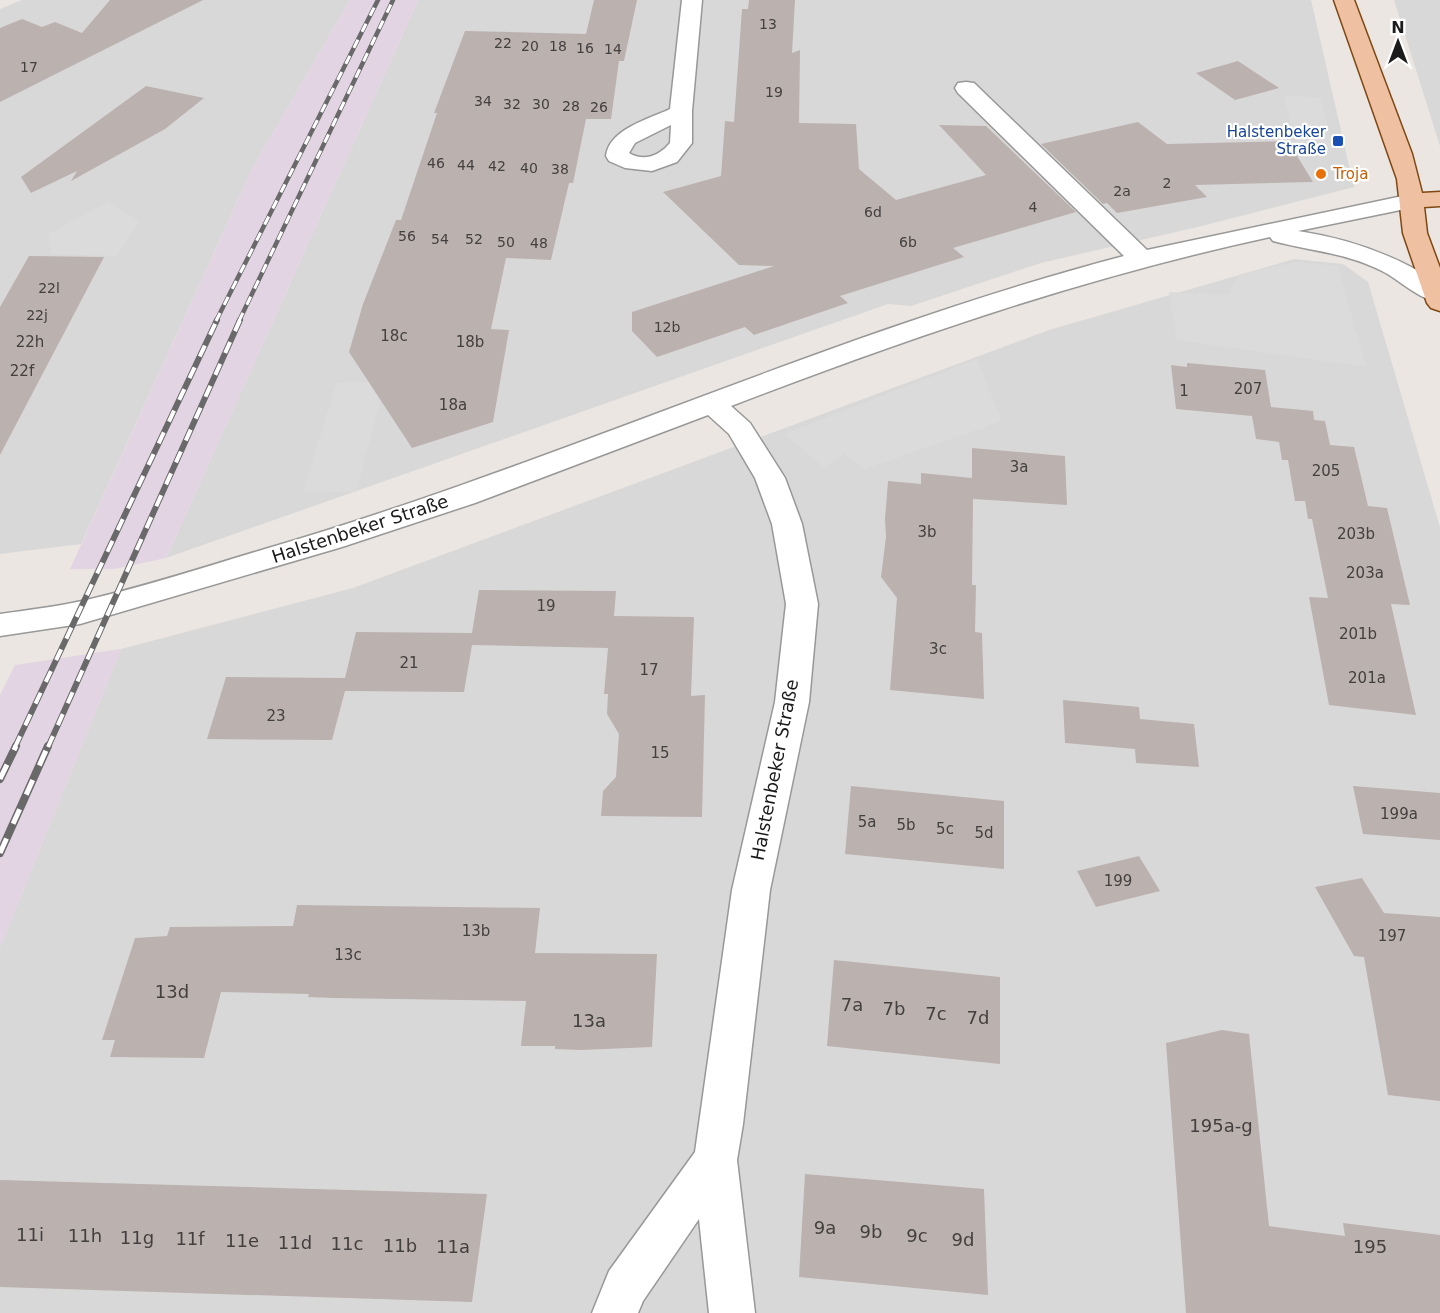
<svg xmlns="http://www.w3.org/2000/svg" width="1440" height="1313" font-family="'DejaVu Sans',sans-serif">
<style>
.residential{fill:#d9d8d8}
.industrial{fill:#e3d4e3}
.parking{fill:#dbdbdb}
.building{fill:#bbb1af}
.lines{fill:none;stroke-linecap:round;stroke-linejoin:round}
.minor-casing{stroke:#989898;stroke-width:3}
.major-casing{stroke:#7f4812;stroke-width:3}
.minor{fill:#fff;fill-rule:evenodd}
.major{fill:#efc0a2;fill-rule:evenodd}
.rail-far2-casing{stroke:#696969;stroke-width:4.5}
.rail-far1-casing{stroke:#696969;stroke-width:6}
.rail-casing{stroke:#696969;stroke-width:8}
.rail-far2{stroke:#fff;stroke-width:3;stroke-dasharray:9;stroke-linecap:butt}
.rail-far1{stroke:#fff;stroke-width:4;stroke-dasharray:12;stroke-linecap:butt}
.rail{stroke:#fff;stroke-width:5;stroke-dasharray:16;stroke-linecap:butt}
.transit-dot{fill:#1a4fb4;stroke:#fff;stroke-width:2}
.food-dot{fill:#e8710a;stroke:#fff;stroke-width:2}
.labels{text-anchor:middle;stroke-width:4.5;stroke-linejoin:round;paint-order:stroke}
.far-number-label{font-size:14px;fill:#434040}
.far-transit-label{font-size:15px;fill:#164399;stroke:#fff;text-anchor:end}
.far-food-label{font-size:15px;fill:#c56008;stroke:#fff;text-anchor:start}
.number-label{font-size:15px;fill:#434040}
.street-label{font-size:18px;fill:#1b1b1b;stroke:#fff}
.near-number-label{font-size:18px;fill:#434040}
</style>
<rect width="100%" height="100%" fill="#ebe6e1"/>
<!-- residential -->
<g class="residential">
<path d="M22 0H350L252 169 81 544 0 554V9Z"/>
<path d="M418 0H1311L1354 187 1202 226 1041 263 911 306 888 304 166 558Z"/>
<path d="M1394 0H1440V146Z"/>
<path d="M1294 259 1343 264 1368 282 1440 527V1313H0V947L121 649 353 588 1049 330Z"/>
</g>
<!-- industrial -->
<g class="industrial">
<path d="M350 0H418L166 558 114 569H70L252 169Z"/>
<path d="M121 649 0 947V695L15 665Z"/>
</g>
<!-- parking -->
<g class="parking">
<path d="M1284 95 1320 98 1334 149 1296 146Z"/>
<path d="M108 202 140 221 117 256 52 254 48 234Z"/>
<path d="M1296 262 1338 266 1366 367 1177 340 1169 292 1229 295 1238 275Z"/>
<path d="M977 359 1002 421 865 469 844 454 824 467 784 434Z"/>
<path d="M337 382H385L356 492 303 491Z"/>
</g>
<!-- building -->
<g class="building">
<path d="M110 0H203L0 102V28L22 19 42 27 55 22 82 33Z"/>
<path d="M594 0H637L624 61H619L611 119H586L573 183H569L551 260 506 258 491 329 509 330 493 422 412 448 349 352 363 304 396 220H401L437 113H434L465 31 586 34Z"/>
<path d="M749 0H795L792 53 800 50 799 123 856 124 859 169 896 200 986 175 939 125 986 126 1076 212 953 248 964 257 840 296 848 303 754 335 745 327 657 357 632 331V312L774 266 739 265 663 192 721 176 725 121 734 122 742 9H748Z"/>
<path d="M1238 61 1279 88 1235 100 1196 73Z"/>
<path d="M146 86 204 98 165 129 71 181 77 171 31 193 21 177Z"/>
<path d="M1138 122 1167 144 1288 141 1313 182 1195 185 1207 197 1117 213 1107 203 1103 204 1041 144Z"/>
<path d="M29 256 104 257 0 455V307Z"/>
<path d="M1187 363 1265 370 1271 407 1313 411 1314 420 1325 421 1330 445 1354 447 1368 506 1387 508 1410 605 1391 604 1416 715 1329 705 1309 597 1328 598 1312 519H1308L1305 501H1295L1288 460H1282L1279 442 1256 439 1252 416 1176 409 1171 365 1187 367Z"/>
<path d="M972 448 1065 456 1067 505 973 499 972 585H976L975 632 982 633 984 699 890 690 897 598 881 577 886 537 885 519 888 481 921 484V473L972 478Z"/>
<path d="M479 590 616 591 614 616 694 617 691 696 705 695 702 817 601 816 603 791 616 777 619 734 607 714 608 694H604L608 648 472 645 464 692 345 691 332 740 207 739 226 677 345 678 356 632 472 633Z"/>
<path d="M1063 700 1139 707 1140 719 1194 724 1199 767 1136 763 1135 749 1065 743Z"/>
<path d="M851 786 1004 801V869L845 854Z"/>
<path d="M1353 786 1440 793V840L1363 834Z"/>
<path d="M1139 856 1160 891 1096 907 1077 871Z"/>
<path d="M1362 878 1384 913 1440 917V1101L1388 1095 1364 957 1354 956 1315 887Z"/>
<path d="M297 905 540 908 535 953 657 954 652 1047 581 1050 555 1049V1046H521L526 1001 334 998 308 997 309 994 221 992 204 1058 110 1057 115 1040H102L135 938 167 936 170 927 293 926Z"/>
<path d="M834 960 1000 977V1064L827 1046Z"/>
<path d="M1222 1030 1249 1034 1269 1226 1345 1236 1343 1223 1440 1235V1313H1186L1166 1043Z"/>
<path d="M805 1174 984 1189 988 1295 799 1277Z"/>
<path d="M0 1180 487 1194 472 1302 0 1287Z"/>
</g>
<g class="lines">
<!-- minor casing -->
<g class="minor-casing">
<g id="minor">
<path d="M682 0H702L692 111V143L677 162 652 171 625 168 609 161 606 156C609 129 649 119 670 109ZM671 125 670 143C659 156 644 162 629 153L635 143Z"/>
<path d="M966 82 974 83 1147 250 1412 194 1420 196 1424 201 1420 206 1298 231C1350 239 1396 255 1440 284V301C1421 302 1399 279 1382 271 1347 253 1311 251 1273 241L1270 237C1085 277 908 338 731 406L750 423 785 478 802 524 818 604 809 702 770 890 743 1124 737 1160 755 1313H709L699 1219 643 1301 638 1313H592L609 1271 695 1152 732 890 775 702 786 604 772 524 755 478 729 434 708 415 475 503 342 547 80 624 0 636V614C27 610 55 607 82 601 144 587 204 567 265 549 556 464 831 333 1124 256L958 93 955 88 958 83Z"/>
</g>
</g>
<!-- major casing -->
<g class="major-casing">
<path id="major" d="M1334 0H1354L1412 154 1422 193 1440 192V206L1424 207 1427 233 1440 268V311L1431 308 1427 303 1403 233 1397 179Z"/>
</g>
<!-- minor -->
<use href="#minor" class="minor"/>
<!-- major -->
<use href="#major" class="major"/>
<!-- rail-far2 casing -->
<g class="rail-far2-casing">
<g id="rail-far2">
<path d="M216 321 378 0"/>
<path d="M239 321 393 0"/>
</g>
</g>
<!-- rail-far1 casing -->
<g class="rail-far1-casing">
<g id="rail-far1">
<path d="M15 747 217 320"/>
<path d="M48 747 240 320"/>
</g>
</g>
<!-- rail casing -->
<g class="rail-casing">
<g id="rail">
<path d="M0 779 16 746"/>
<path d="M0 853 48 746"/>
</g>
</g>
<!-- rail-far2 -->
<use href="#rail-far2" class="rail-far2"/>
<!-- rail-far1 -->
<use href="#rail-far1" class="rail-far1"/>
<!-- rail -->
<use href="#rail" class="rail"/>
</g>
<!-- markers -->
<rect class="transit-dot" x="1332" y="135" width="12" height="12" rx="3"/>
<circle class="food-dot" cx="1321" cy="174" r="6"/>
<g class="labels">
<!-- far-number labels -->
<g class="far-number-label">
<text x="768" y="29">13</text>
<text x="503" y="48">22</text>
<text x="530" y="51">20</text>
<text x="558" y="51">18</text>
<text x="585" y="53">16</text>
<text x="613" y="54">14</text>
<text x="29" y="72">17</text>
<text x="774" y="97">19</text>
<text x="483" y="106">34</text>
<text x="512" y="109">32</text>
<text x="541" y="109">30</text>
<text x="571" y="111">28</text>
<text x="599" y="112">26</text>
<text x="436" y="168">46</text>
<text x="466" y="170">44</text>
<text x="497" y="171">42</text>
<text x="529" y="173">40</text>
<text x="560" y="174">38</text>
<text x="1167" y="188">2</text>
<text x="1122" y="196">2a</text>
<text x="1033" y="212">4</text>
<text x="873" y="217">6d</text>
<text x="407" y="241">56</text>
<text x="440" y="244">54</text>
<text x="474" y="244">52</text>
<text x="506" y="247">50</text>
<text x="908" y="247">6b</text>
<text x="539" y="248">48</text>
<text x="49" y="293">22l</text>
<text x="37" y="320">22j</text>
<text x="667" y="332">12b</text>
</g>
<!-- far-transit labels -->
<g class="far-transit-label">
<text x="1326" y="137">Halstenbeker<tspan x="1326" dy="17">Straße</tspan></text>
</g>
<!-- far-food labels -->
<g class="far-food-label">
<text x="1333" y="179">Troja</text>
</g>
<!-- number labels -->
<g class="number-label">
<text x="394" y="341">18c</text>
<text x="30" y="347">22h</text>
<text x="470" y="347">18b</text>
<text x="22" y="376">22f</text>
<text x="1248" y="394">207</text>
<text x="1184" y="396">1</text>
<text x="453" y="410">18a</text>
<text x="1019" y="472">3a</text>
<text x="1326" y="476">205</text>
<text x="927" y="537">3b</text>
<text x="1356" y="539">203b</text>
<text x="1365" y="578">203a</text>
<text x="546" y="611">19</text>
<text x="1358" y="639">201b</text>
<text x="938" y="654">3c</text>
<text x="409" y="668">21</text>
<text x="649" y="675">17</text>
<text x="1367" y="683">201a</text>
<text x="276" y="721">23</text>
<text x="660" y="758">15</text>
<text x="1399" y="819">199a</text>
<text x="867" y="827">5a</text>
<text x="906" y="830">5b</text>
<text x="945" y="834">5c</text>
<text x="984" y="838">5d</text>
<text x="1118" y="886">199</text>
<text x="476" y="936">13b</text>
<text x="1392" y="941">197</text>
<text x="348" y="960">13c</text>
</g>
<!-- street labels -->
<g class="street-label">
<text transform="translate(360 529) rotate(-18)" y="6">Halstenbeker Straße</text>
<text transform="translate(775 770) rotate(-79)" y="6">Halstenbeker Straße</text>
</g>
<!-- near-number labels -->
<g class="near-number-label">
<text x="172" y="998">13d</text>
<text x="852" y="1011">7a</text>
<text x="894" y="1015">7b</text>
<text x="936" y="1020">7c</text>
<text x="978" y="1024">7d</text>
<text x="589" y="1027">13a</text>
<text x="1221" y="1132">195a-g</text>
<text x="825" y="1234">9a</text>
<text x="871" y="1238">9b</text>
<text x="30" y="1241">11i</text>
<text x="85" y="1242">11h</text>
<text x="917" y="1242">9c</text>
<text x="137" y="1244">11g</text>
<text x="190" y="1245">11f</text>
<text x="963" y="1246">9d</text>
<text x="242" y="1247">11e</text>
<text x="295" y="1249">11d</text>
<text x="347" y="1250">11c</text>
<text x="400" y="1252">11b</text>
<text x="453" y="1253">11a</text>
<text x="1370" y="1253">195</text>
</g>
</g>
<!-- north arrow -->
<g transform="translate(1398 42)" stroke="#ffffff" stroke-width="4.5" paint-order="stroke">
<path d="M0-4.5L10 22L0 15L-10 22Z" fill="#1b1b1b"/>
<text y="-9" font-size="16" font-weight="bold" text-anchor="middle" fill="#1b1b1b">N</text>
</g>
</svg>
